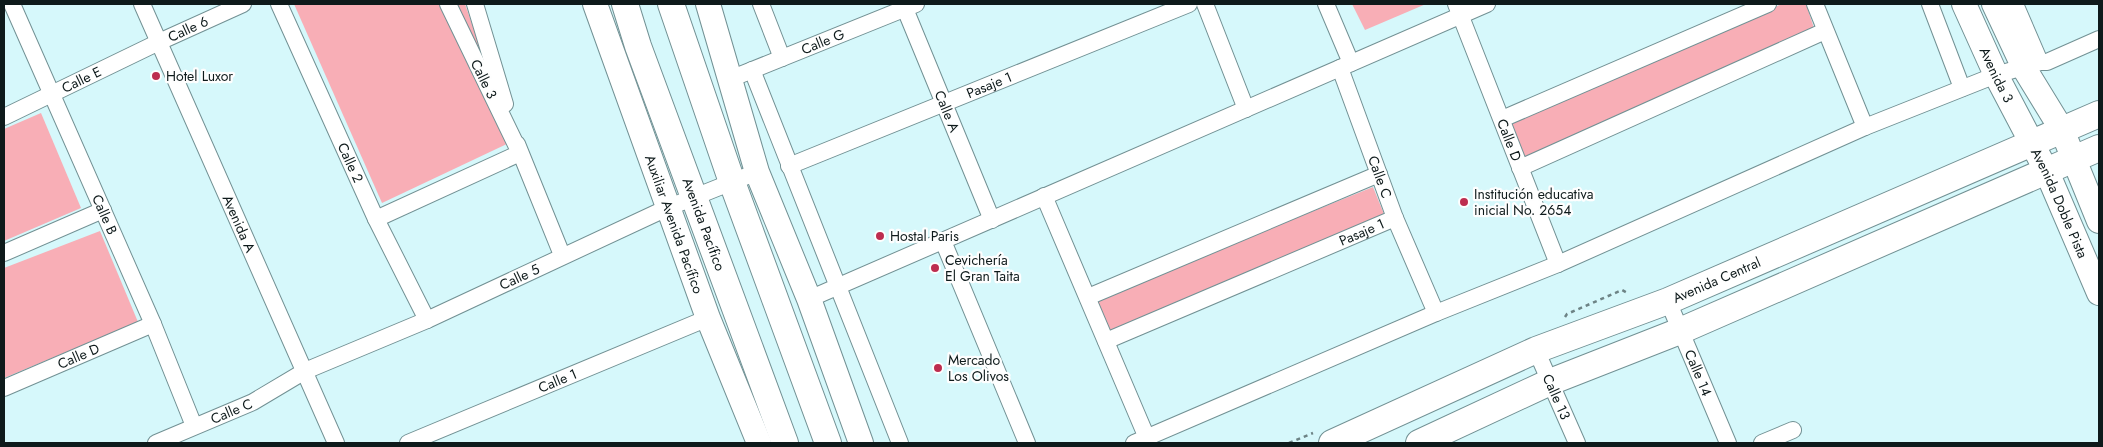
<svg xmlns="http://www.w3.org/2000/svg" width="2103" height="447" font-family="Jost,sans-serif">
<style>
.green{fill:#f8aeb6}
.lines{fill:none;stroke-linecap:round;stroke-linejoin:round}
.minor-casing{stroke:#729194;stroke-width:18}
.secondary-casing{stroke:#729194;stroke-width:26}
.primary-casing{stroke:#729194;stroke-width:28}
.path{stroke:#6d8385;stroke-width:2.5;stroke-dasharray:4 4;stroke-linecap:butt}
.minor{stroke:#fff;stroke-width:16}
.secondary{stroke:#fff;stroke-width:24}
.primary{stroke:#fff;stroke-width:26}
.poi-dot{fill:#bd2d4f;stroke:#fefefe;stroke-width:2}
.labels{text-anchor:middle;stroke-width:4.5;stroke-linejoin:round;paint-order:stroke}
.street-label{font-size:14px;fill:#0e1a1b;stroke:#fefefe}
.poi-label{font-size:14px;fill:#0e1a1b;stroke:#fefefe;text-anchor:start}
</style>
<rect width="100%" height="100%" fill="#d6f8fb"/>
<!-- green -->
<g class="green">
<path d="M294 4H465L513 141 382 203Z"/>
<path d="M1352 4H1426L1365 30Z"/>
<path d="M1782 4H1806L1814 28 1523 162 1509 121Z"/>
<path d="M41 113 81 208 4 241V129Z"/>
<path d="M1373 187 1384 214 1110 334 1095 299Z"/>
<path d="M100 231 138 322 4 378V268Z"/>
</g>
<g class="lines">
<!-- minor casing -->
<g class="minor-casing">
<g id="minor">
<path id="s1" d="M12 4 153 324 194 426"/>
<path id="s2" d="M142 4 336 443"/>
<path id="s3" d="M279 4 376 219 427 320"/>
<path d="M475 4 505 104"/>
<path d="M761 4 782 58"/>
<path id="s4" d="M903 4 992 220"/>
<path d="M1205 4 1246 109"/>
<path d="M1326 4 1351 63"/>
<path id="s5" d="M1456 4 1558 264"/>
<path d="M1815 4 1865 127"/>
<path d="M1930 4 1962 88"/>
<path d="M2015 4 2040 62"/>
<path id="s6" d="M1340 68 1395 218 1436 313"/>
<path d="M752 70 900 443"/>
<path id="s7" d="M730 79 916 4"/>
<path id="s8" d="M4 117 159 42 243 4"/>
<path d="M1502 119 1768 4"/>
<path d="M517 144 562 255"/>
<path id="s9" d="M789 166 1189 4"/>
<path d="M1520 168 1825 31"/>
<path d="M1044 196 1147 438"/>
<path d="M376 219 520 153 448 4"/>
<path d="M943 241 1027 443"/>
<path d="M4 253 103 210"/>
<path d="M1088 297 1379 174"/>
<path d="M809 299 1487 4"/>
<path id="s10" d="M1668 301 1728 443"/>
<path id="s11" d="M1106 341 1395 218"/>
<path id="s12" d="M1536 350 1577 443"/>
<path id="s13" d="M4 388 153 324"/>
<path id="s14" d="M156 443 253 402 305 371 427 320 667 208 757 172"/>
<path id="s15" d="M408 443 708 318"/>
<path d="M1134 443 1436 313 1558 264 1865 127 1996 75 2040 62H2047L2099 39"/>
<path d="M1762 443 1793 430"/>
</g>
</g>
<!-- secondary casing -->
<g class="secondary-casing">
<g id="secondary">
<path id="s16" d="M595 4 708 318 759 443"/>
<path d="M708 4 757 172 809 299 861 443"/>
<path id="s17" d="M1964 4 1996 75 2047 172 2099 293"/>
<path d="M1994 4 2024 68 2062 130 2099 221"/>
</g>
</g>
<!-- primary casing -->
<g class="primary-casing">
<g id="primary">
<path id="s18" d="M625 4 638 46 785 443"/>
<path d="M671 4 732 182 828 443"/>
<path id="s19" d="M1332 443 1536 350 1668 301 2099 114"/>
<path d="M1419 443 1550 382 1680 331 2099 148"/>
</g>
</g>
<!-- path -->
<g class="path">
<path d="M1565 317 1567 314 1622 290 1629 294"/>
<path d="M1289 443 1313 433"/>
</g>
<!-- minor -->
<use href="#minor" class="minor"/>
<!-- secondary -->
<use href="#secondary" class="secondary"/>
<!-- primary -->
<use href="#primary" class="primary"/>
</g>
<!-- markers -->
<g class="poi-dot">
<circle cx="156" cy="76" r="5"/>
<circle cx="1464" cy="202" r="5"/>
<circle cx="880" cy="236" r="5"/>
<circle cx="935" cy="268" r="5"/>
<circle cx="938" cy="368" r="5"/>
</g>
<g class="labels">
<!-- street labels -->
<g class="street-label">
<text dy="5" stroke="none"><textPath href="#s8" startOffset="204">Calle 6</textPath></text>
<text dy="5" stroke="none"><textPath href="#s7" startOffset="100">Calle G</textPath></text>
<text dy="5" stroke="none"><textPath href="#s17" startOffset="78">Avenida 3</textPath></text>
<text dy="5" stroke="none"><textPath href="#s8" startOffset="86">Calle E</textPath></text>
<text transform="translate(484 79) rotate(64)" y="5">Calle 3</text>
<text dy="5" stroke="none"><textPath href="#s9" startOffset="216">Pasaje 1</textPath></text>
<text dy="5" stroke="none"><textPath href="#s4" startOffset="116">Calle A</textPath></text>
<text dy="5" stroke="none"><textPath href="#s5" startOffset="146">Calle D</textPath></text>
<text dy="5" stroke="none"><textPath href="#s3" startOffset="174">Calle 2</textPath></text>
<text dy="5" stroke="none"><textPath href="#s6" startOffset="116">Calle C</textPath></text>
<text dy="5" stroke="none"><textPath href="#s17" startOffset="221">Avenida Doble Pista</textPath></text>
<text dy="5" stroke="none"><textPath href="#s1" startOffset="230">Calle B</textPath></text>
<text dy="5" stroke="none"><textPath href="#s2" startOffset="240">Avenida A</textPath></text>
<text dy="5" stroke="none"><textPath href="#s18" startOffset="234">Avenida Pacífico</textPath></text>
<text dy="5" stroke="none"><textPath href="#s16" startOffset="234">Auxiliar Avenida Pacífico</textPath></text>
<text dy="5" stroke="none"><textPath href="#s11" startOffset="278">Pasaje 1</textPath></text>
<text dy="5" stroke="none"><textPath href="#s14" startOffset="400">Calle 5</textPath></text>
<text dy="5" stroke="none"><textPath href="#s19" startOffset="418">Avenida Central</textPath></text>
<text dy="5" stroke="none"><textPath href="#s13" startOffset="81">Calle D</textPath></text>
<text dy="5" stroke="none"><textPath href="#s10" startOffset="78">Calle 14</textPath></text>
<text dy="5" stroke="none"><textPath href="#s15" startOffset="162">Calle 1</textPath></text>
<text dy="5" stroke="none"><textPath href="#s12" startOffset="51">Calle 13</textPath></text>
<text dy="5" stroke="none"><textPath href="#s14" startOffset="82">Calle C</textPath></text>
</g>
<!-- poi labels -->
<g class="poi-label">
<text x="166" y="81">Hotel Luxor</text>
<text x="1474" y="199">Institución educativa<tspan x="1474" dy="16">inicial No. 2654</tspan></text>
<text x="890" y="241">Hostal Paris</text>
<text x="945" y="265">Cevichería<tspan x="945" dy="16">El Gran Taita</tspan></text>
<text x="948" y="365">Mercado<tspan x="948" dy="16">Los Olivos</tspan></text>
</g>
</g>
<!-- border -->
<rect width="2103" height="447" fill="none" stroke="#0e1a1b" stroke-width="10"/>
</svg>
